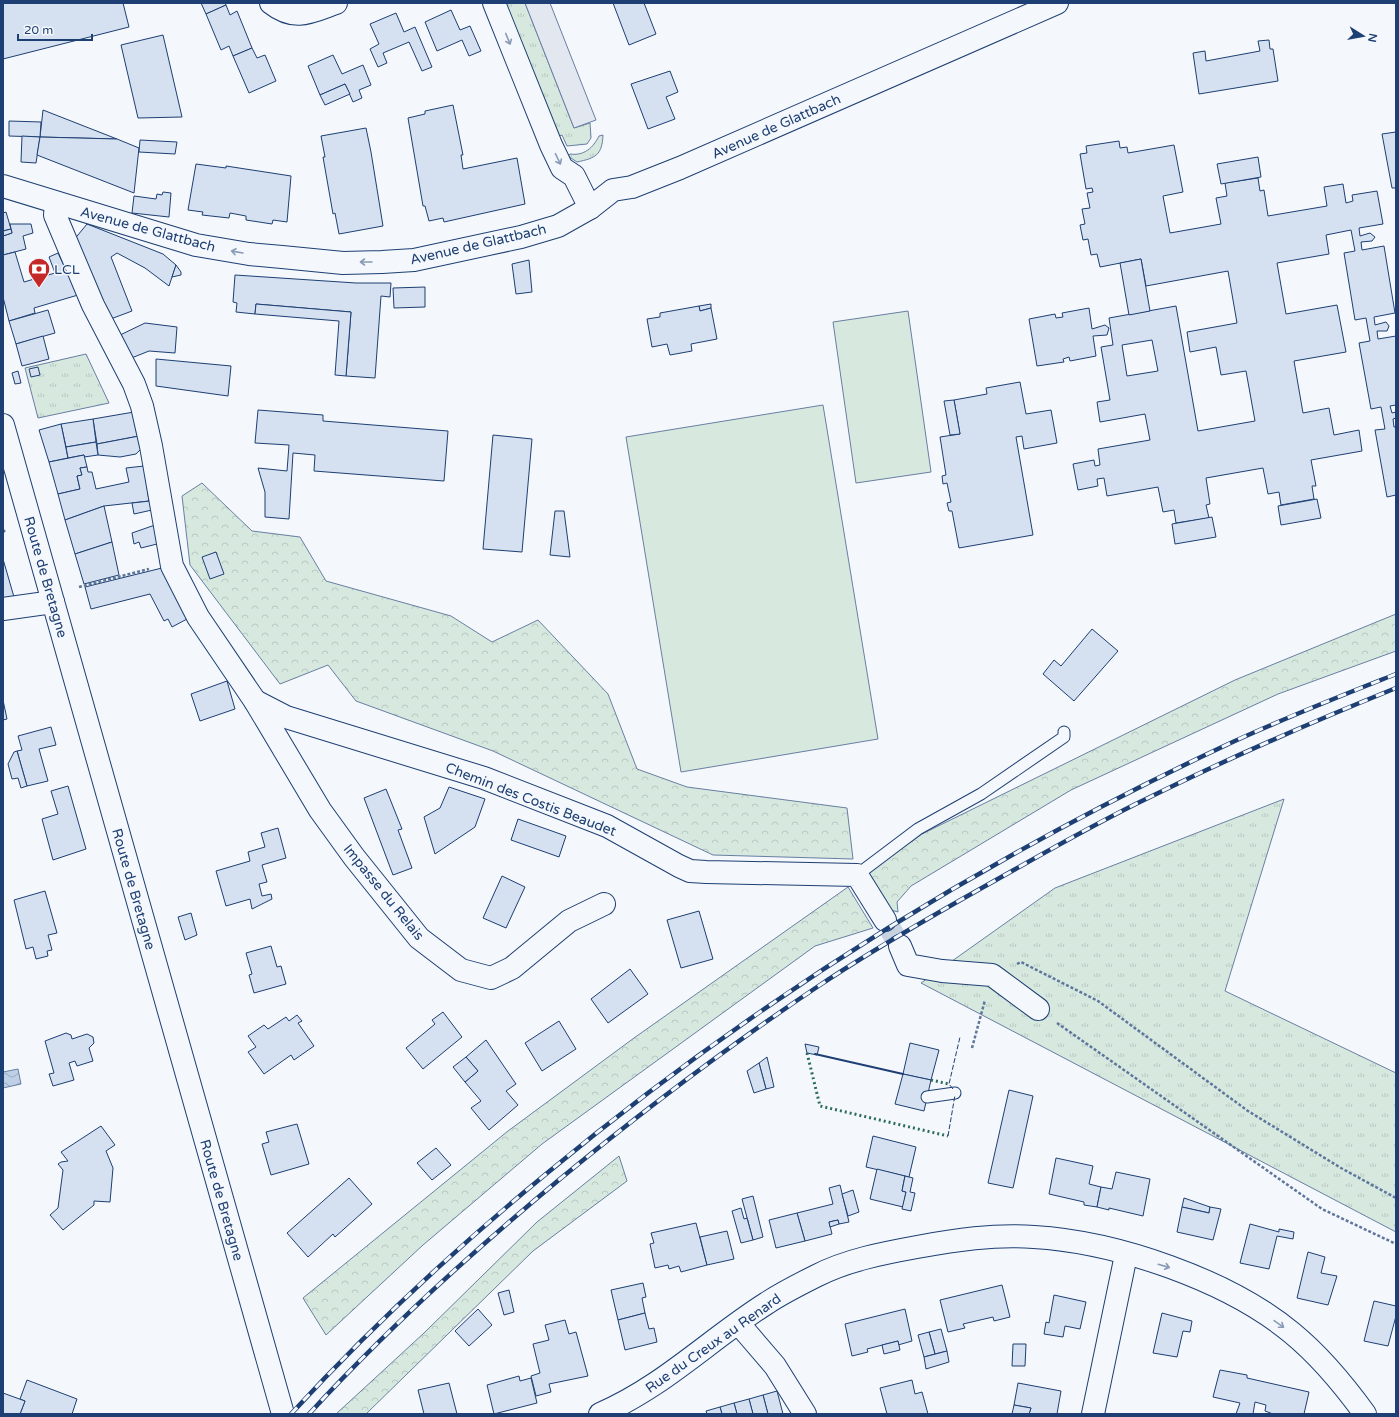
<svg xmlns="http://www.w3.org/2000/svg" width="1399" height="1417" font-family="'Varela Round',sans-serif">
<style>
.grass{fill:url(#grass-tufts);stroke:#687fa3}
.forest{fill:url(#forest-crowns);stroke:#687fa3}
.pitch{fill:#d7e8df;stroke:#687fa3}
.parking{fill:#e3e8f0;stroke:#687fa3}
.water{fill:url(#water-waves);stroke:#687fa3}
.building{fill:#d5e0f0;stroke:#1d3f73;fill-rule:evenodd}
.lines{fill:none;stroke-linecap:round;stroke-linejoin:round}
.street-tunnel{stroke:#c9d2e0;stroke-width:22;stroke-dasharray:22 11;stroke-linecap:butt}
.lane-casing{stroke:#1d3f73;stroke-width:13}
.street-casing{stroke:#1d3f73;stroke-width:24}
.secondary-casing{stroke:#1d3f73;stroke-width:24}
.path{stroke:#5e769c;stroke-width:2.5;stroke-dasharray:3 2;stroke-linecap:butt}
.lane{stroke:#f4f7fb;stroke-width:11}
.street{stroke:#f4f7fb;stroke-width:22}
.secondary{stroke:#f4f7fb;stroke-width:22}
.rail-casing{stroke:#1d3f73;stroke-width:4.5}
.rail{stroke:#f4f7fb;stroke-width:3;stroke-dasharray:9;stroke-linecap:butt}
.hedge{stroke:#2c6c60;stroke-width:3;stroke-dasharray:2 3;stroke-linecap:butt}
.fence{stroke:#1d3f73;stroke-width:1;stroke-dasharray:5 2;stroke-linecap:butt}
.wall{stroke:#1d3f73;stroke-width:2}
.oneway{stroke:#889bb7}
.labels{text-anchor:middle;stroke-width:3;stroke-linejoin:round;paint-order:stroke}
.street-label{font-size:14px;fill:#1d3f73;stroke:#f4f7fb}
.poi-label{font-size:14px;fill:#1d3f73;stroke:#f4f7fb;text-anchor:start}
</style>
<defs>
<pattern id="grass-tufts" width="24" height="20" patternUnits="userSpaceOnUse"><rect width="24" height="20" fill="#d7e8df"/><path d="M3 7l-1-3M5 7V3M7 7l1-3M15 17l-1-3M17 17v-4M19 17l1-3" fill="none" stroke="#b8c8c3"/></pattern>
<pattern id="forest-crowns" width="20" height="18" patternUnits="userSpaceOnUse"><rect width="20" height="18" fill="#d7e8df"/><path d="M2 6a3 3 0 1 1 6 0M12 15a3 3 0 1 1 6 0" fill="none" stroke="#b8c8c3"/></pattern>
<pattern id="water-waves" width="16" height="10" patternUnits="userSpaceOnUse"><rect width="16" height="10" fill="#bed0e5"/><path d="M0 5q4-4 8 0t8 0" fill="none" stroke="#9aaabe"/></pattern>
</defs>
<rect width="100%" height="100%" fill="#f4f7fb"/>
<!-- grass -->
<g class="grass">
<path d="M503 3H525L574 128 590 123 591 138 587 144 567 146 562 135 556 137Z"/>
<path d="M603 135C602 155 596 158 577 162L568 156 570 154C584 156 593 148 599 136Z"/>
<path d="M86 354 109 403 38 418 25 368Z"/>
<path d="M1284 799 1225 991 1396 1073V1232L921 983 1055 888Z"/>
</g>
<!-- forest -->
<g class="forest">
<path d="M202 483 252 531 300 537 326 581 451 616 492 642 538 620 608 694 637 769 687 787 847 808 853 859 713 855 493 751 356 701 328 665 280 684 190 565 182 496Z"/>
<path d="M1396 614V651L1278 694 1071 790 911 886 897 902 898 912 884 908 867 873 922 834 1235 680Z"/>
<path d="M848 887 873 928 815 946 542 1144 423 1245 326 1335 303 1298 508 1131 634 1038Z"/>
<path d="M619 1156 627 1181 533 1251 366 1414H336L424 1333 537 1222Z"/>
</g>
<!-- pitch -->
<g class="pitch">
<path d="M908 311 931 472 856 483 833 322Z"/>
<path d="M823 405 878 739 681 772 626 437Z"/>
</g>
<!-- parking -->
<path class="parking" d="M525 3H550L596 120 574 128Z"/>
<!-- water -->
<path class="water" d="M18 1069 21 1084 3 1088V1072Z"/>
<!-- building -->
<g class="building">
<path d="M3 3H123L129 27 3 59Z"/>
<path d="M201 3H225L226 5 206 14Z"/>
<path d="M613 3H644L656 34 629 45Z"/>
<path d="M226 5 230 15 237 11 252 48 233 56 229 46 221 50 206 14Z"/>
<path d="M451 10 460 30 470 26 481 51 469 56 462 40 437 51 425 22Z"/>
<path d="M396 13 404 32 415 27 432 67 422 71 409 42 383 53 387 63 378 67 370 49 379 44 370 24Z"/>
<path d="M163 35 182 117 138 118 121 45Z"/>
<path d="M1269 40 1270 49H1273L1278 81 1199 94 1193 53 1205 51 1206 61 1260 51 1258 41Z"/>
<path d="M252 48 257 58 265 55 276 81 249 93 233 56Z"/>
<path d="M333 55 342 74 363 65 371 85 359 90 362 98 353 102 345 84 320 95 308 66Z"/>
<path d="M670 71 678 92 666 97 675 119 648 129 631 84Z"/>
<path d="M345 84 350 94 325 105 320 95Z"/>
<path d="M453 105 463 155H461L463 169 517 158 525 204 444 222 443 218 429 221 425 206H423L408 118 425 114V111Z"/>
<path d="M43 110 117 139 40 137Z"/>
<path d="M9 121 41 122 40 137 9 136Z"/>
<path d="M366 128 371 152 383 226 339 234 335 213 333 214 323 157H325L321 136Z"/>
<path d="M1396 132V188H1392L1382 134Z"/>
<path d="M22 136 40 137 36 163 21 162Z"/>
<path d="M40 137 117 139 139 148 134 193 37 155Z"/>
<path d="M140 140 177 142 175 154 139 152Z"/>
<path d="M1119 141 1120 148 1127 147 1128 153 1174 145 1183 192 1163 196 1170 233 1221 224 1216 198 1227 196 1225 183 1258 178 1260 191 1264 190 1268 216 1327 206 1324 187 1343 184 1346 203 1353 201 1352 195 1377 191 1383 224 1359 228 1360 236 1370 233 1375 237 1372 241 1361 242 1362 250 1384 246 1395 313 1374 317 1375 325 1386 322 1389 326 1387 331H1377L1378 339 1396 336V405L1390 406 1392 413 1396 412V418L1393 419 1394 427H1396V495L1387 497 1375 430 1385 429 1381 407 1371 409 1359 343 1370 341 1366 318 1355 320 1344 253 1355 251 1351 230 1326 235 1329 254 1277 263 1286 314 1337 305 1346 352 1294 361 1303 413 1329 408 1334 435 1359 430 1362 451 1311 460 1316 486H1312L1314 499 1281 505 1279 492 1268 494 1263 468 1206 478 1210 504 1206 505 1209 518 1176 523 1174 510 1163 512 1158 487 1107 496 1104 478 1097 479 1098 486 1078 490 1073 464 1094 460 1095 466 1100 465 1098 449 1150 440 1145 414 1100 422 1097 402 1110 400 1101 347 1113 345 1109 318 1176 306 1198 431 1255 421 1246 371 1221 375 1216 347 1190 352 1187 332 1237 323 1228 271 1146 286 1141 259 1100 267 1097 254 1091 255 1088 239 1083 240 1080 225 1085 224 1082 209 1090 208 1087 193 1093 192 1092 188 1086 189 1080 154 1087 153 1086 146ZM1152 340 1158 371 1127 376 1122 345Z"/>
<path d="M1258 157 1261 177 1221 184 1217 164Z"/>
<path d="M196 164 226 168V166L291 176 287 222 273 220 272 224 246 220V216L230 213 229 218 202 215 203 212 188 210Z"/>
<path d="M163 192 171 193 169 217 132 213 134 196 156 199 157 194 162 195Z"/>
<path d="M6 212 11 229 3 231V213Z"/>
<path d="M10 224H31L33 233 23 236 26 249 3 255V236L12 233Z"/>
<path d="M87 224 163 254 176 265 169 286 145 268 117 253 111 257 132 311 108 320 73 241Z"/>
<path d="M11 229 12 233 3 236V231Z"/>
<path d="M15 252 24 282 55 273 49 257 58 253 78 295 34 308 35 313 9 321 3 297V255Z"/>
<path d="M1141 259 1150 311 1129 315 1120 263Z"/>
<path d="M529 260 532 292 516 294 512 264Z"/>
<path d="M176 265 181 272V275L172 277Z"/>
<path d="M235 275 356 283H391L390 297 381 296 375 378 346 376 351 312 256 304 255 314 236 312 237 303 233 302Z"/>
<path d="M425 287V307L394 308 393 288Z"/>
<path d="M256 304 351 312 346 376 335 375 339 321 255 314Z"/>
<path d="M711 304V308L700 311 699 306Z"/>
<path d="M699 306 700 311 711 308 717 339 691 344 692 351 670 355 667 344 652 347 647 319 660 317V313Z"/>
<path d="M1089 308 1092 329 1105 325 1109 328 1107 335 1093 336 1096 356 1070 361 1069 357 1063 359 1064 362 1037 366 1029 319 1055 314 1056 318 1063 317 1062 313Z"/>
<path d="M48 310 55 333 16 344 9 321Z"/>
<path d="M145 323 177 327 175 353 149 351 129 359 116 337Z"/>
<path d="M43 336 49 359 22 366 16 344Z"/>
<path d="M156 359 231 366 228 396 156 386Z"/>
<path d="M38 367 40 375 31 377 29 369Z"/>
<path d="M18 371 21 383 15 384 12 373Z"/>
<path d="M1020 382 1026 414 1051 410 1057 443 1024 449 1022 436 1016 437 1033 535 959 548 952 511H949L947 503 951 502 947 483 943 484 942 476 946 475 940 437 960 434 954 400 987 394 986 388Z"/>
<path d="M954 400 960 434 950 435 944 401Z"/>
<path d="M258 410 323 415V421L448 431 444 481 314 471 315 455 293 453 289 519 265 517V492L258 468 287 471 289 445 255 443Z"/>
<path d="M134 412 139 436 97 444 93 419Z"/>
<path d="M93 419 96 442 66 447 61 424Z"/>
<path d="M61 424 68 458 49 462 39 430Z"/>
<path d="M493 435 532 439 522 552 483 549Z"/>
<path d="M139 436 141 449 136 454 120 457 98 455 97 444Z"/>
<path d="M96 442 98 455 84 457V455L68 458 66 447Z"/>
<path d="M84 455 87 467 80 468 82 475 77 476 80 489 58 494 49 462Z"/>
<path d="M144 466 149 501 104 506 65 520 58 494 80 489 77 476 82 475 80 468 87 467 88 472H92L96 489 129 482 126 468Z"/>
<path d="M1317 499 1321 518 1281 525 1278 506Z"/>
<path d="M150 501 152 510 134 514 132 503Z"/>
<path d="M104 506 112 542 75 554 65 520Z"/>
<path d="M555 511H564L570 557 550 555Z"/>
<path d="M1212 517 1216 537 1175 544 1172 524Z"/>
<path d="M155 525 157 544 141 548 139 542 134 544 132 533Z"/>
<path d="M112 542 119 575 84 584 75 554Z"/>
<path d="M216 552 224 574 210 579 202 557Z"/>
<path d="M3 559 14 597 3 599Z"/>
<path d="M162 568 187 619 172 627 168 619 164 621 150 594 91 609 85 587Z"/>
<path d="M1092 629 1118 651 1074 701 1043 674 1054 660 1061 666Z"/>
<path d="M227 681 235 709 200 721 191 694Z"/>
<path d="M3 700 7 719 3 720Z"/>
<path d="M51 727 56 745 39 749 48 781 27 786 17 751 22 750 18 736Z"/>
<path d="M17 751 27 786 21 788 18 778 12 779 8 764 14 752Z"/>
<path d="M68 786 86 849 53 860 42 819 58 814 51 791Z"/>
<path d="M449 787 485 799 475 827 435 854 424 817 440 808Z"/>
<path d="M386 789 402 829 398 830 412 868 393 875 364 798Z"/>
<path d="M518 819 566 836 559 857 511 840Z"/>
<path d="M278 828 286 858 262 865 267 882 259 884 262 896 271 894 272 899 252 909 250 899 226 906 216 871 250 861 248 852 265 847 261 833Z"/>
<path d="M502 876 525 887 506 928 483 918Z"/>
<path d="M45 891 57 933 48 935 52 950 47 951 48 956 36 959 33 947 26 949 14 900Z"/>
<path d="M699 911 713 959 681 968 667 920Z"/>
<path d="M191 913 197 935 185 940 178 917Z"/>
<path d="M271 946 277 967 281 966 286 984 254 993 249 975 252 974 246 953Z"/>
<path d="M630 969 648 994 608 1023 591 999Z"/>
<path d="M443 1012 462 1037 423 1069 406 1048 435 1024 432 1020Z"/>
<path d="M297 1015 302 1021 298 1023 314 1046 294 1060 291 1055 264 1074 248 1052 256 1047 248 1036 264 1025 268 1029 286 1017 289 1021Z"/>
<path d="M559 1021 576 1049 542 1071 525 1043Z"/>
<path d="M66 1033 71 1035 72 1039 87 1034 93 1037 94 1043 89 1048 93 1061 77 1066 75 1061 69 1063 74 1080 53 1086 49 1074 54 1073 45 1041Z"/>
<path d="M486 1040 516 1084 506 1091 518 1105 489 1130 471 1108 481 1101 465 1082 478 1071 466 1057Z"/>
<path d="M910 1043 939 1050 931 1080 903 1074Z"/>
<path d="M805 1044 819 1047 817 1055 807 1053Z"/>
<path d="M466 1057 478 1071 465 1082 453 1067Z"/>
<path d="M767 1057 774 1087 766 1089 759 1063Z"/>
<path d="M759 1063 766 1089 754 1093 747 1071Z"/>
<path d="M903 1074 931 1080 924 1111 895 1104Z"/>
<path d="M1009 1090 1033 1096 1013 1188 988 1183Z"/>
<path d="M297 1124 309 1164 271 1175 262 1144 269 1142 266 1132Z"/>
<path d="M101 1126 115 1145 106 1151 113 1168 110 1202 94 1201V1205L63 1230 50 1215 58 1208 63 1170 58 1164 61 1162 68 1161 61 1152Z"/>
<path d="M873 1136 916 1147 909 1177 866 1167Z"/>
<path d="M436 1148 451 1165 432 1180 417 1163Z"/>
<path d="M1056 1158 1093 1166 1089 1184 1101 1187 1097 1207 1084 1205V1202L1049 1194Z"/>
<path d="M877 1169 905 1176 902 1191 906 1192 903 1207 870 1199Z"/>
<path d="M1116 1172 1150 1179 1143 1216 1109 1208V1210L1097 1207 1101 1187 1112 1189Z"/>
<path d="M905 1176 913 1178 910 1192 915 1193 911 1211 902 1209 906 1192 902 1191Z"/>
<path d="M349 1178 372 1204 335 1237 333 1234 308 1257 287 1233Z"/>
<path d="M840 1185 849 1222 839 1224 838 1220 829 1222 832 1234 805 1241 797 1213 833 1204 829 1188Z"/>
<path d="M853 1190 859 1212 848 1216 842 1194Z"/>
<path d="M753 1196 763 1237 753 1240 742 1199Z"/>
<path d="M1184 1198 1210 1207 1209 1213 1182 1207Z"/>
<path d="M1182 1207 1209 1213 1210 1207 1221 1209 1213 1240 1177 1232Z"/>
<path d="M741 1208 744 1219 747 1218 753 1240 741 1243 732 1211Z"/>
<path d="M797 1213 805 1241 776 1248 769 1220Z"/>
<path d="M838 1220 839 1224 830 1227 829 1222Z"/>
<path d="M696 1223 707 1265 681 1272 679 1266 669 1269 668 1265 655 1268 650 1244 654 1243 651 1233Z"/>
<path d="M1250 1224 1279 1232V1229L1294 1232 1293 1239 1277 1236 1269 1269 1240 1263Z"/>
<path d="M727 1231 734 1259 707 1265 700 1237Z"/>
<path d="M1308 1252 1325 1257 1321 1273 1337 1276 1328 1305 1297 1298Z"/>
<path d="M643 1283 646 1297 642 1298 645 1313 618 1320 611 1290Z"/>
<path d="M1002 1285 1010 1317 994 1321 993 1317 963 1324 965 1328 948 1332 940 1300Z"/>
<path d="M509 1290 514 1312 504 1315 498 1293Z"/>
<path d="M1054 1295 1086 1302 1080 1329 1065 1326 1063 1337 1044 1334 1046 1322 1049 1323Z"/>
<path d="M1374 1301 1396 1306V1316L1388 1346 1364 1341Z"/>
<path d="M478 1309 492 1325 469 1346 455 1331Z"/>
<path d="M905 1309 912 1341 898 1345V1341L867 1349 868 1352 852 1356 845 1324Z"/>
<path d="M645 1313 649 1329 654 1328 657 1342 625 1350 618 1320Z"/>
<path d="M1162 1313 1192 1321 1190 1332 1183 1331 1177 1357 1153 1353Z"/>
<path d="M565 1320 569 1334 576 1332 588 1376 549 1384 551 1392 536 1396 531 1376 540 1373 533 1344 549 1340 545 1325Z"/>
<path d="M941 1329 947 1351 935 1354 929 1332Z"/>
<path d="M929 1332 935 1354 924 1357 918 1335Z"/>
<path d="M898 1341 900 1350 884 1354 882 1345Z"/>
<path d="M1013 1344H1026L1025 1366H1012Z"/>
<path d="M947 1351 949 1362 926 1369 924 1357Z"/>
<path d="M1220 1370 1247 1375V1378L1309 1392 1304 1414H1273L1265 1411 1266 1405 1255 1402 1253 1414H1236L1240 1403 1213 1397Z"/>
<path d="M519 1376 520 1381 531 1378 537 1403 494 1414 487 1385Z"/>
<path d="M27 1380 77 1399 72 1414H20L25 1401 20 1399Z"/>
<path d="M912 1380 915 1394 922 1392 928 1414H887L880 1388Z"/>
<path d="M449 1383 457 1414H424L418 1390Z"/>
<path d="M1018 1383 1061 1391 1057 1414H1029L1031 1408 1014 1405Z"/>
<path d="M777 1391 783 1414H768L763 1395Z"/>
<path d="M3 1393 25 1401 20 1414H3Z"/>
<path d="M763 1395 768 1414H753L749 1399Z"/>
<path d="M749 1399 753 1414H737L734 1403Z"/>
<path d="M734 1403 737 1414H722L720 1407Z"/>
<path d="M1014 1405 1031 1408 1029 1414H1012Z"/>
<path d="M720 1407 722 1414H707L706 1411Z"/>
</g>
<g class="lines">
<!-- street-tunnel -->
<path class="street-tunnel" d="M885 920 900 946"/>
<!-- lane casing -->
<g class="lane-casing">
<g id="lane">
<path d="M857 875 918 829 981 794 1064 737V732"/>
<path d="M927 1097 955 1093"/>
</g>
</g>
<!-- street casing -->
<g class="street-casing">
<g id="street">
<path d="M271 3C295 22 311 12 336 3"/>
<path d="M494 3 551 145 562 168 574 176 590 208"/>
<path d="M56 203 55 215 93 305 134 384 142 406 151 446 172 566 198 617 255 701 320 810 354 857 419 938 461 970 491 978 512 968 569 921 604 904"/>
<path d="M3 609 53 602"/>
<path d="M255 701 286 717 484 778 607 826 679 866 690 871 706 872 857 875 885 920"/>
<path d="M900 946 908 965 942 971 992 975 1038 1009"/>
<path d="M739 1324 775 1366 805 1414"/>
<path d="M600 1414C663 1387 710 1339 767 1303 782 1293 800 1284 816 1276 847 1260 884 1253 917 1247 955 1240 994 1234 1034 1237 1117 1242 1228 1280 1292 1333 1320 1356 1344 1385 1365 1414"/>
<path d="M1093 1414 1126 1255"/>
</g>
</g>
<!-- secondary casing -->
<g class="secondary-casing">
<g id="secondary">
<path d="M3 186 196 245 249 254 282 257 343 263 382 262 414 260 521 237 558 226 590 208 613 190 632 187 680 168 1057 3"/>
<path d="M3 425 283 1414"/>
</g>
</g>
<!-- path -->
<g class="path">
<path d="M3 530 5 532"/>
<path d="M79 587 149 569"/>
<path d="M1017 964 1021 962 1098 1001 1248 1111 1341 1168 1396 1198"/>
<path d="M1057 1023 1322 1209 1396 1244"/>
<path d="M972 1048 985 1000"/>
</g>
<!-- lane -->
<use href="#lane" class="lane"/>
<!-- street -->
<use href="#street" class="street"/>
<!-- secondary -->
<use href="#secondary" class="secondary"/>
<!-- rail casing -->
<g class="rail-casing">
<g id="rail">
<path d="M291 1414C370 1328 456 1248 546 1174 752 1003 980 861 1222 747 1279 720 1338 697 1396 674"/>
<path d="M309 1414C387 1329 472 1252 560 1179 644 1110 730 1045 820 985 877 947 937 913 996 880 1046 852 1096 823 1148 798 1229 758 1312 722 1396 688"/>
</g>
</g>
<!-- rail -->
<use href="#rail" class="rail"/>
<!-- hedge -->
<g class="hedge">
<path d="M807 1053 820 1106 948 1136"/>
<path d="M931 1080 949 1084"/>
</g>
<!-- fence -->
<g class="fence">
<path d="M953 1089 949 1084 960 1037"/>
<path d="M948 1136 955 1095"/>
</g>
<!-- wall -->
<path class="wall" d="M815 1054 903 1074"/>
</g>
<!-- one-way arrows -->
<defs><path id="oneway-shaft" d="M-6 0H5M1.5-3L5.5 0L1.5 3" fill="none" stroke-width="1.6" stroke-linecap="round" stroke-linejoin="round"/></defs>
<g class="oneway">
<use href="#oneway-shaft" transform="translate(508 39) rotate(68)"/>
<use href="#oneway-shaft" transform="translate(558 159) rotate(64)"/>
<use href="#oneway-shaft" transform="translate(237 252) rotate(-170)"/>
<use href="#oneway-shaft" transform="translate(366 262) rotate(180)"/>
<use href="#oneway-shaft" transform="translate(1164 1266) rotate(16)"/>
<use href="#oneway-shaft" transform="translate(1279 1324) rotate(35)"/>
</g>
<!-- icons -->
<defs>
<g id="bank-pin" transform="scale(1.15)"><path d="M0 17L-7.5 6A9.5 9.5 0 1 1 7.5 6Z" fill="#c62828" stroke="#f4f7fb"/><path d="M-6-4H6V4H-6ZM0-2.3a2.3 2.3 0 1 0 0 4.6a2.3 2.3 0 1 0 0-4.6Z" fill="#fff"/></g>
</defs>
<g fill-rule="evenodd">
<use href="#bank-pin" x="39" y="269"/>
</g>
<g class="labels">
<!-- street labels -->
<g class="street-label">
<text transform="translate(776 126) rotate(-24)" y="5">Avenue de Glattbach</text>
<text transform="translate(148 229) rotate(15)" y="5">Avenue de Glattbach</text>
<text transform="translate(478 244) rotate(-13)" y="5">Avenue de Glattbach</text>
<text transform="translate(46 577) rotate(74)" y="5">Route de Bretagne</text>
<text transform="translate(531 799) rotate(21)" y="5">Chemin des Costis Beaudet</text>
<text transform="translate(134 889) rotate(74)" y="5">Route de Bretagne</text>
<text transform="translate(384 892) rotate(51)" y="5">Impasse du Relais</text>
<text transform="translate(222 1200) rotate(74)" y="5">Route de Bretagne</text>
<text transform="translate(713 1343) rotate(-35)" y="5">Rue du Creux au Renard</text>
</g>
<!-- poi labels -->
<g class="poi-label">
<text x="54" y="274">LCL</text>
</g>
</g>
<!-- border -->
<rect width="1399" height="1417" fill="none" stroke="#1d3f73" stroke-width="8"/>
<!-- north arrow -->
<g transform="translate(1363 36) rotate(101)" stroke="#f4f7fb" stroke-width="3" paint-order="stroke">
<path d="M0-3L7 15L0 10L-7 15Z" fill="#1d3f73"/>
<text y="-6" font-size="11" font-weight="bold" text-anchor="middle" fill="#1d3f73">N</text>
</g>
<!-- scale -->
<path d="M18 34v6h74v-6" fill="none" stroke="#1d3f73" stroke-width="2"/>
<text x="24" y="34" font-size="12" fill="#1d3f73" stroke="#f4f7fb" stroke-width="3" paint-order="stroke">20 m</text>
</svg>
